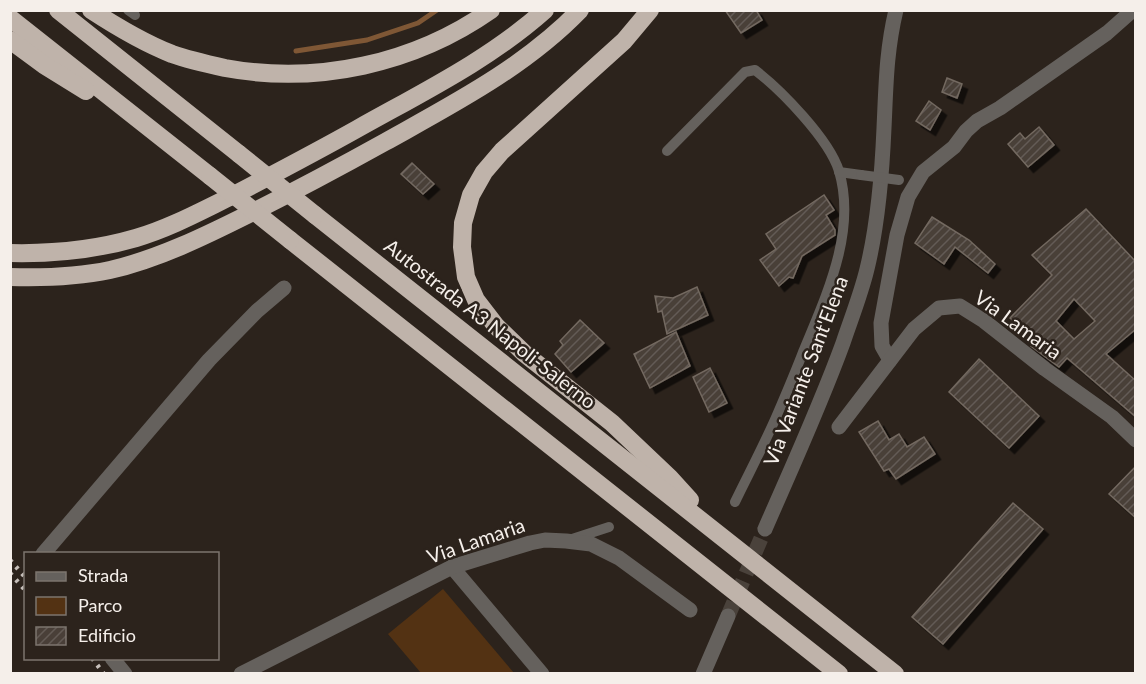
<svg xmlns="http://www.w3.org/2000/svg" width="1146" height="684" font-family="Lato,sans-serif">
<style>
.park{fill:#533213}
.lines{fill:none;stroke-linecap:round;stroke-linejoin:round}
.stream{stroke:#7f5735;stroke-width:5}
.building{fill:url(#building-hatch);stroke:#736960;stroke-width:1.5;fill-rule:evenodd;filter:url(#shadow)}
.street-tunnel{stroke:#4a423b;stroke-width:15;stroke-dasharray:15 8;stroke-linecap:butt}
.lane{stroke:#65615d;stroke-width:10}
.street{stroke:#65615d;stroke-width:15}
.highway{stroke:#bfb3aa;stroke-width:18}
.rail{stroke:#c6bfba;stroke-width:4.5;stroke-dasharray:3 6;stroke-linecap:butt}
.lane-bridge{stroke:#65615d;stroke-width:10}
.highway-bridge{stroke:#bfb3aa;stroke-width:18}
.labels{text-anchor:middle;stroke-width:5;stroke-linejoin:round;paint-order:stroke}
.street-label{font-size:20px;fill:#f5efea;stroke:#2c231c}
</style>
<defs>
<pattern id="building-hatch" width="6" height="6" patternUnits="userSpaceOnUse" patternTransform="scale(1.5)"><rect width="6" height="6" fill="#493f38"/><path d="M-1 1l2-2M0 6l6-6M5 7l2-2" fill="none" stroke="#645b55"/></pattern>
<filter id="shadow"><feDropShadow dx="5.5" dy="5.5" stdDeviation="0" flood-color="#0009"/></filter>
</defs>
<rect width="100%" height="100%" fill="#2c231c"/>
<!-- park -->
<path class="park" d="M443 589 514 673H421L388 634Z"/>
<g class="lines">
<!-- stream -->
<path class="stream" d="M296 51 367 40 418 23 437 10"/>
</g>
<!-- building -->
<g class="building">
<path d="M725 10H756L762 20 741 33Z"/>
<path d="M947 78 962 84 957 98 942 92Z"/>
<path d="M929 101 941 110 930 130 916 121Z"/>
<path d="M1039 127 1054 145 1028 167 1008 144 1020 133 1025 139Z"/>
<path d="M412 163 434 184 423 194 401 174Z"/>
<path d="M824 195 834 210 826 215 835 230V235L802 256 793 278 789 277 779 286 760 260 776 249 766 234Z"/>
<path d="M1086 209 1136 262V329L1106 354 1136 381V417L1067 358 1059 367 1031 346 1035 340 1010 318 1052 275 1032 255ZM1074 299 1095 321 1074 339 1056 321Z"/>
<path d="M932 217 969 240 995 264 988 273 955 247 944 264 915 243Z"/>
<path d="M697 287 708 315 667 334 662 311 658 312 655 296 673 298Z"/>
<path d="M580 320 604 343 571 372 555 354 563 345 560 341Z"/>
<path d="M676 332 690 366 650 388 634 354Z"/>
<path d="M979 359 1039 416 1009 448 949 392Z"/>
<path d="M710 368 727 403 709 412 693 377Z"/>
<path d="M878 421 889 440 899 434 907 447 924 437 935 454 896 479 889 469 884 471 859 432Z"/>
<path d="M1136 466V518L1109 494Z"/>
<path d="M1013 503 1043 529 943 644 912 617Z"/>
</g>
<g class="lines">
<!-- street-tunnel -->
<path class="street-tunnel" d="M728 616 765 529"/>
<!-- lane -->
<g class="lane">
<path d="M128 10 135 15"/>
<path d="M667 151 745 72 755 70C781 90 829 139 839 171 857 232 826 296 803 352 795 373 786 394 777 415 764 445 749 473 735 502"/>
<path d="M839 172 861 175"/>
<path d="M569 540 609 527"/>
</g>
<!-- street -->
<g class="street">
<path d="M890 360 882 346 881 323 897 235 908 197 923 172 954 147 966 131 977 121 1000 108 1107 33 1133 10"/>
<path d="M839 427 914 329 939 308 960 306 984 321 1045 369 1112 417 1136 440"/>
<path d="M765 529C792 467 820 406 843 343 851 319 861 294 867 269 878 224 882 175 884 128 886 87 886 52 896 10"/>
<path d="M43 554 209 360 257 311 284 288"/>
<path d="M452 567 542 674"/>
<path d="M112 658 125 674"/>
<path d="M241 674 452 567 530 543 545 540 566 541 591 544 619 558 690 610"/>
<path d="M703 674 728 616"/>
</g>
<!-- highway -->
<g class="highway">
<path d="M58 10 239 154"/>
<path d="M91 10C117 27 144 43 172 54 189 60 207 64 225 68 317 85 414 64 491 10"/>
<path d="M650 10 624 41 502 151 484 172 471 195 463 223 462 247 466 277 476 300 496 326 525 354 612 423 670 478 690 500"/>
<path d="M10 18 210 176"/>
<path d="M10 40 44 65 86 91"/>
<path d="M315 215 895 674"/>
<path d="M290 240 839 674"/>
<path d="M10 253C54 254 95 250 136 238 170 228 201 211 232 196 274 174 316 152 357 129 421 93 489 60 545 10"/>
<path d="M10 277C44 278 77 277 110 270 158 259 205 236 249 214 295 191 340 167 385 142 453 104 525 67 580 10"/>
</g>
<!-- rail -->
<g class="rail">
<path d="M10 560 26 578"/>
<path d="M10 573 26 591"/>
<path d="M92 658 104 674"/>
</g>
<!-- lane-bridge -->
<path class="lane-bridge" d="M861 175 899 180"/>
<!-- highway-bridge -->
<g class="highway-bridge">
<path d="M239 154 315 215"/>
<path d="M210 176 290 240"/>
</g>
</g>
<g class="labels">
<!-- street labels -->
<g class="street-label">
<text transform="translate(490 324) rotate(38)" y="7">Autostrada A3 Napoli-Salerno</text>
<text transform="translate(1018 325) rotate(36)" y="7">Via Lamaria</text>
<text transform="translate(806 371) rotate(-69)" y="7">Via Variante Sant'Elena</text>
<text transform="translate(476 541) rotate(-19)" y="7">Via Lamaria</text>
</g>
</g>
<!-- border -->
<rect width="1146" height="684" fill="none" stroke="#f5efea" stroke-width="24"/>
<!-- legend -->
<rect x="24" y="552" width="195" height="108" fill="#2c231c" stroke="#7c756e" stroke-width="1.5"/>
<rect x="36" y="572" width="30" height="9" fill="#65615d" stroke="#7c756e" stroke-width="1.5"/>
<text x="78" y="582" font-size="18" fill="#f5efea">Strada</text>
<rect x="36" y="597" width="30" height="18" fill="#533213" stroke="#7c756e" stroke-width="1.5"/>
<text x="78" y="612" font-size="18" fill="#f5efea">Parco</text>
<rect x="36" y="627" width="30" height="18" fill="url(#building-hatch)" stroke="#7c756e" stroke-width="1.5"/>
<text x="78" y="642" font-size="18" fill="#f5efea">Edificio</text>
</svg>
